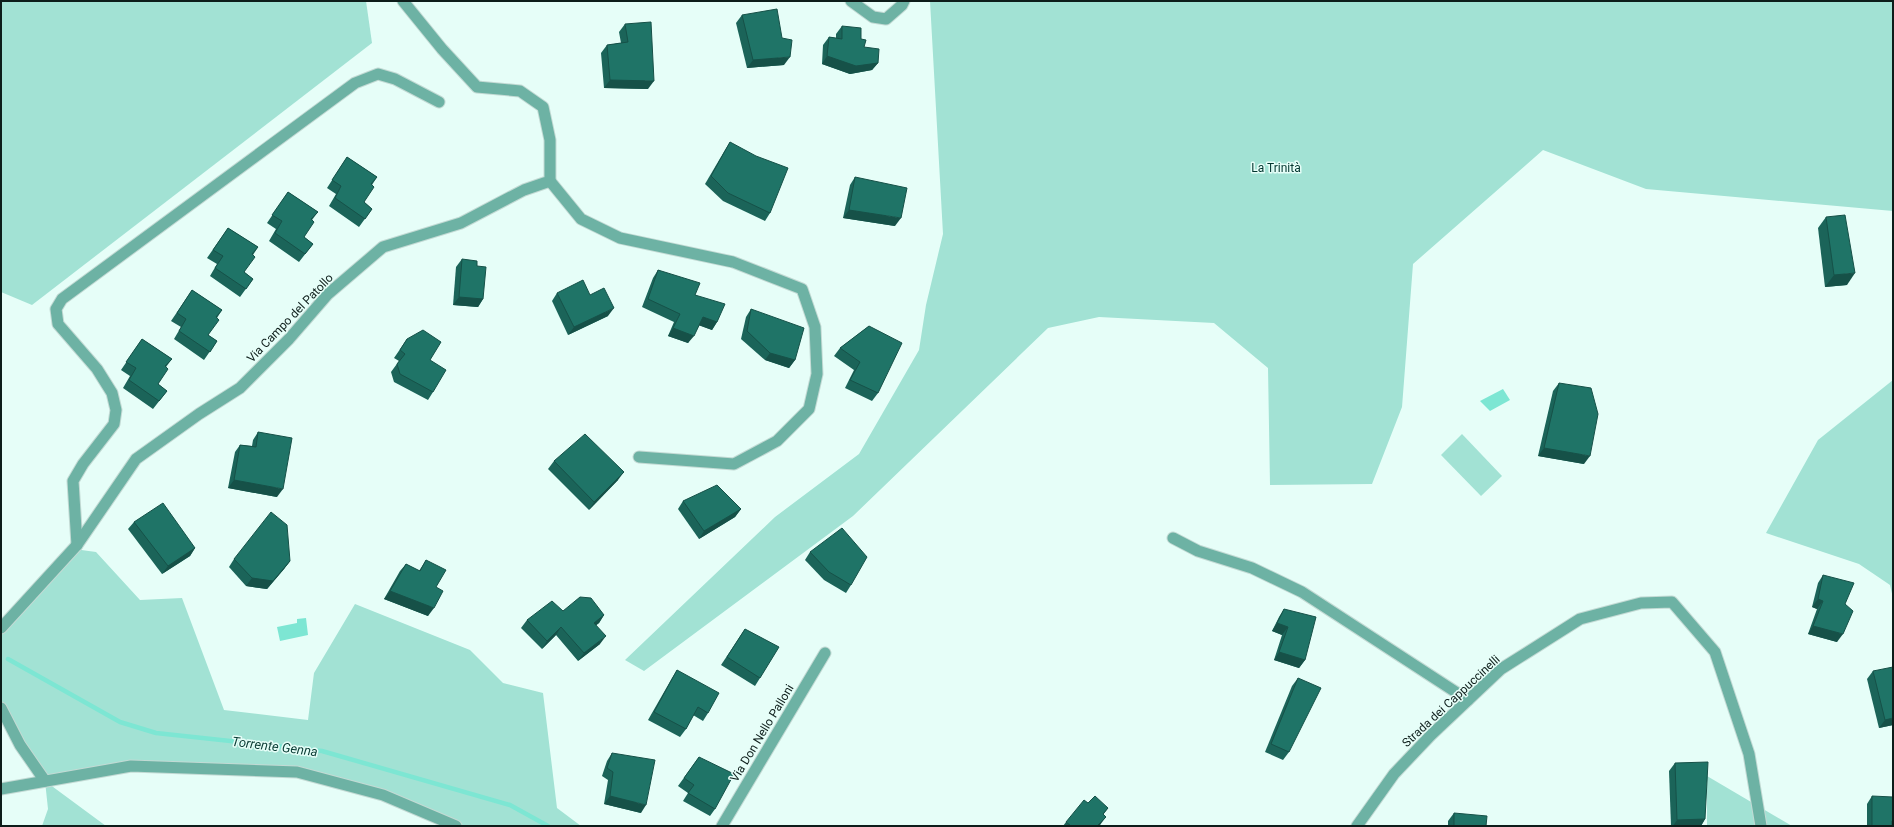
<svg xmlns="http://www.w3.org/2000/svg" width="1894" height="827" font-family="Roboto,sans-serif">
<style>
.green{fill:#a2e2d4}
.water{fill:#7de6d3}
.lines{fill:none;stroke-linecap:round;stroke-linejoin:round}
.stream{stroke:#7de6d3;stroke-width:4.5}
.minor-casing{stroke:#c3dad4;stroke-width:13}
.tertiary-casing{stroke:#c3dad4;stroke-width:13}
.minor{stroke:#6db2a4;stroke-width:11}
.tertiary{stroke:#6db2a4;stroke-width:11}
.wall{fill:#1b6459}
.shaded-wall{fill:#165148}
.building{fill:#1f7467;stroke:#165148}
.labels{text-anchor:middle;stroke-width:3;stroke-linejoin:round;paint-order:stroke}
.park-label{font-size:12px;fill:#02362f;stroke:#e6fef8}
.street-label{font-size:12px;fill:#0d1d1a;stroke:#e6fef8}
.water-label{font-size:13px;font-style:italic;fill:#0b3d35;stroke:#e6fef8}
</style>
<rect width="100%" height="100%" fill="#e6fef8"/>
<!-- green -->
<g class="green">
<path d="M1 1H366L372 43 32 305 1 292Z"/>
<path d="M930 1H1893V211L1646 189 1543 150 1413 264 1402 407 1372 484 1270 485 1268 368 1214 323 1099 317 1048 328 853 516 644 671 625 660 775 517 859 454 919 350 926 305 943 234Z"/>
<path d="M1893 380V598L1890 585 1859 564 1766 533 1818 440Z"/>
<path d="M1462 434 1502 476 1481 496 1441 455Z"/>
<path d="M74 549 96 552 140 600 182 598 224 710 308 720 314 673 355 604 470 650 503 683 543 693 557 808 581 826H455L425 813 297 772 131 766 45 781 106 826H42L48 809 45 781 1 708V628Z"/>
<path d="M1707 776 1792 826H1707Z"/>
</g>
<!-- water -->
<g class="water">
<path d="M1503 389 1510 400 1490 411 1480 401Z"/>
<path d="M306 618 308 635 280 641 277 627 297 623V619Z"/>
</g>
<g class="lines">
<!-- stream -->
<path class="stream" d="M8 659 120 722 156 733 322 751 510 805 548 826"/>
<!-- minor casing -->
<g class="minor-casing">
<g id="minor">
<path d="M851 1 873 17 886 19 902 5 904 1"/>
<path d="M550 181 581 219 620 238 733 262 802 289 815 327 817 374 809 409 777 441 734 464 639 457"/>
<path d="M1173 538 1198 551 1252 568 1302 592 1468 700"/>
<path d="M77 545 73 481 83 464 114 424 116 410 112 393 97 369 58 324 56 309 62 299 355 83 378 74 395 79 439 102"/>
<path d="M1 628 77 545 136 459 199 414 240 388 289 339 328 294 383 247 461 223 524 190 550 181V140L543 107 520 91 477 87 442 49 403 1"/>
<path d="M1 708 20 745 45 781"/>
<path d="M722 826 825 653"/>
</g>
</g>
<!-- tertiary casing -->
<g class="tertiary-casing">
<g id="tertiary">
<path d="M1 789 131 766 297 772 383 795 456 826"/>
<path d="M1357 826 1394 774 1431 735 1501 669 1580 619 1641 603 1672 602 1715 652 1749 754 1761 826"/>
</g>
</g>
<!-- minor -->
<use href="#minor" class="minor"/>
<!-- tertiary -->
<use href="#tertiary" class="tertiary"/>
</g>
<!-- wall -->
<g class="wall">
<path d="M742 15 784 65 747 68 736 23Z"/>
<path d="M625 24 648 89 604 88 601 53 607 45 621 43 619 32Z"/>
<path d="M842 26 861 39 864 47 878 63 872 70 850 74 822 64 823 45 829 37 836 38V34Z"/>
<path d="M730 142 770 213 765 221 723 201 705 184 725 150Z"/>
<path d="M347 157 377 177 372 185 364 202 372 209 359 227 329 206 336 194 327 188Z"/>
<path d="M855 177 895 226 843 218 850 185Z"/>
<path d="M288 192 318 212 312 220 304 237 313 244 299 262 269 241 276 229 267 223Z"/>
<path d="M1826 217 1847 285 1825 287 1818 228Z"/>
<path d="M228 228 258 247 253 255 244 272 253 279 240 297 210 276 217 264 207 258Z"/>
<path d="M462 259 477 266 483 299 478 307 453 305 456 267Z"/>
<path d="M658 270 695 295 717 322 712 330 699 325 688 343 668 336 674 322 642 307 653 278Z"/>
<path d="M192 290 222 310 217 318 208 335 217 341 204 360 174 339 181 327 171 321Z"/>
<path d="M557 293 590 295 608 316 568 335 552 301Z"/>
<path d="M751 309 795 360 789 368 765 360 741 339 746 317Z"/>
<path d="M869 326 878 393 872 401 845 388 854 370 834 356 840 348Z"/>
<path d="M142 339 172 359 166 367 158 384 167 391 153 409 123 388 130 376 121 370Z"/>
<path d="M407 339 430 360 433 392 428 400 394 382 391 372 399 361 394 358Z"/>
<path d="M1559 383 1584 464 1538 456 1553 391Z"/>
<path d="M258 432 277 497 228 488 235 452 240 445 252 446 253 440Z"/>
<path d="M554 461 618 480 589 510 548 469Z"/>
<path d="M683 501 741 509 735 517 699 539 678 509Z"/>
<path d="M134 522 195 548 190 556 162 574 128 529Z"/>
<path d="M810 552 851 585 846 593 824 580 805 560Z"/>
<path d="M234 559 290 561 284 569 267 589 246 586 229 567Z"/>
<path d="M426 560 436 587 428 616 384 599 400 571 406 564 419 571Z"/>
<path d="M1823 575 1845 604 1837 642 1808 634 1817 609 1812 607 1818 583Z"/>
<path d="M1284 609 1305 660 1299 668 1274 660 1282 635 1272 631 1279 617Z"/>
<path d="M563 611 604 615 599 623 596 625 600 644 578 661 556 635 542 649 521 628 527 620Z"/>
<path d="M745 629 760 678 755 686 721 665Z"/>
<path d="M677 670 708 713 703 721 693 715 686 729 680 737 648 720 672 678Z"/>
<path d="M1873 671 1893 725 1879 728 1867 679Z"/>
<path d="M1298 678 1289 752 1283 760 1265 752 1292 686Z"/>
<path d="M612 753 641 813 604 804 608 780 602 776 607 761Z"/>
<path d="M699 757 715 809 710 816 683 801 688 793 678 786Z"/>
<path d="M1675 763 1705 819 1701 826H1671L1669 771Z"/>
<path d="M1872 796 1893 826H1867V804Z"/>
<path d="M1088 803 1108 808 1103 815 1100 825 1099 826H1063L1066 822Z"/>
<path d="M1454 813 1486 826H1448V821Z"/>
</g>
<!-- shaded-wall -->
<g class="shaded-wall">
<path d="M827 56 878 63 872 70 850 74 822 64Z"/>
<path d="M790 57 784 65 747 68 753 60Z"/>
<path d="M610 80 654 81 648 89 604 88Z"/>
<path d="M849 210 901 218 895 226 843 218Z"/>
<path d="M1855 273 1847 285 1825 287 1834 275Z"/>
<path d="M459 297 483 299 478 307 453 305Z"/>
<path d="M614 308 608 316 568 335 574 327Z"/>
<path d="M703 317 717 322 712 330 698 325Z"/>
<path d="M673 328 694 336 688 343 668 336Z"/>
<path d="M770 353 795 360 789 368 765 360Z"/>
<path d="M1544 448 1590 456 1584 464 1538 456Z"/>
<path d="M624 472 618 480 589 510 594 502Z"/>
<path d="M234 480 283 489 277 497 228 488Z"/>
<path d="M741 509 735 517 699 539 704 531Z"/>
<path d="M195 548 190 556 162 574 168 566Z"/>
<path d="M290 561 284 569 267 589 246 586 252 578Z"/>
<path d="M390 591 434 608 428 616 384 599Z"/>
<path d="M1818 599 1823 601 1817 609 1812 607Z"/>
<path d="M604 615 599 623 589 631 594 623Z"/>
<path d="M1277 623 1288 627 1282 635 1272 631Z"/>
<path d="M1813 626 1843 634 1837 642 1808 634Z"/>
<path d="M561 627 556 635 542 649 547 641Z"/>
<path d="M606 636 600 644 578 661 584 653Z"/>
<path d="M1279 652 1305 660 1299 668 1274 660Z"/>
<path d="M1893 718V725L1879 728 1885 720Z"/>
<path d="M610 796 646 805 641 813 604 804Z"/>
<path d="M1106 817 1100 825 1099 826H1097Z"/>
<path d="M1705 819 1701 826H1673L1677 820Z"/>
</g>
<!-- building -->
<g class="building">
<path d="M777 9 782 38 792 40 790 57 753 60 742 15Z"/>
<path d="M651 22 654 81 610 80 607 45 628 42 625 24Z"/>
<path d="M842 26 861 28V39L866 40 864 47 879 49 878 63 856 66 827 56 829 37 842 39Z"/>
<path d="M730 142 756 156 788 168 770 213 728 193 711 176Z"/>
<path d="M347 157 377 177 371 184 374 187 364 202 372 209 365 219 335 198 341 186 332 180Z"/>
<path d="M855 177 907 188 901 218 849 210Z"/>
<path d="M288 192 318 212 311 219 314 222 304 237 313 244 305 254 275 233 282 221 272 215Z"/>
<path d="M1845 215 1855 273 1834 275 1826 217Z"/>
<path d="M228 228 258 247 252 254 255 257 244 272 253 279 246 289 215 268 223 256 213 250Z"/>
<path d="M462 259 477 261V266L486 267 483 299 459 297Z"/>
<path d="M658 270 700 283 695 295 725 304 717 322 703 317 694 336 673 328 680 314 648 299Z"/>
<path d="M583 280 590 295 604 288 614 308 574 327 557 293Z"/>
<path d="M192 290 222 310 216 317 219 320 208 335 217 341 210 352 179 331 186 319 177 313Z"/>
<path d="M751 309 804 328 795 360 770 353 747 331Z"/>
<path d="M869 326 902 343 878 393 850 380 860 362 840 348Z"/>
<path d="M423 330 441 342 430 360 446 370 433 392 400 374 397 364 405 354 400 350 407 339Z"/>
<path d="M142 339 172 359 165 366 168 369 158 384 167 391 159 401 129 380 136 368 126 362Z"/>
<path d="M1559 383 1591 388 1598 414 1590 456 1544 448Z"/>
<path d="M258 432 292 438 283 489 234 480 240 445 256 447Z"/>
<path d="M585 434 624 472 594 502 554 461Z"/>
<path d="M717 485 741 509 704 531 683 501Z"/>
<path d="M163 503 195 548 168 566 134 522Z"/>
<path d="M271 512 287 525 290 561 273 581 252 578 234 559Z"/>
<path d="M842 528 867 557 851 585 829 572 810 552Z"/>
<path d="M426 560 446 570 436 587 443 591 434 608 390 591 406 564 420 571Z"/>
<path d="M1823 575 1854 583 1845 604 1853 611 1843 634 1813 626 1823 601 1818 599Z"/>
<path d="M580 597 591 598 604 615 594 623 606 636 584 653 561 627 547 641 527 620 552 601 563 611Z"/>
<path d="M1284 609 1316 617 1305 660 1279 652 1288 627 1277 623Z"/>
<path d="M745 629 779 647 760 678 727 657Z"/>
<path d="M1893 667V718L1885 720 1873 671Z"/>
<path d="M677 670 719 693 708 713 698 707 686 729 654 712Z"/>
<path d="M1298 678 1321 688 1289 752 1271 744Z"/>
<path d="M612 753 655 760 646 805 610 796 613 772 607 768Z"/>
<path d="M699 757 734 774 715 809 688 793 694 785 684 778Z"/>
<path d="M1708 762 1705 819 1677 820 1675 763Z"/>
<path d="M1095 796 1108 808 1103 814 1106 817 1097 826H1071L1066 822 1084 800 1088 803Z"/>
<path d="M1872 796 1893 797V821H1892V826H1872Z"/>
<path d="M1454 813 1487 816 1486 826H1454Z"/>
</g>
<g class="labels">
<!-- park labels -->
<g class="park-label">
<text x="1276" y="172">La Trinità</text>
</g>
<!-- street labels -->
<g class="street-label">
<text transform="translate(290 318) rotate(-46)" y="4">Via Campo del Patollo</text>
<text transform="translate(1451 701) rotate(-43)" y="4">Strada dei Cappuccinelli</text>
<text transform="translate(762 733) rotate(-59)" y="4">Via Don Nello Palloni</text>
</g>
<!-- water labels -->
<g class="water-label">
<text transform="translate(275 746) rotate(7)" y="5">Torrente Genna</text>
</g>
</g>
<!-- border -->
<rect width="1894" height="827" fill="none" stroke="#0d1d1a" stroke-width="4"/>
</svg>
